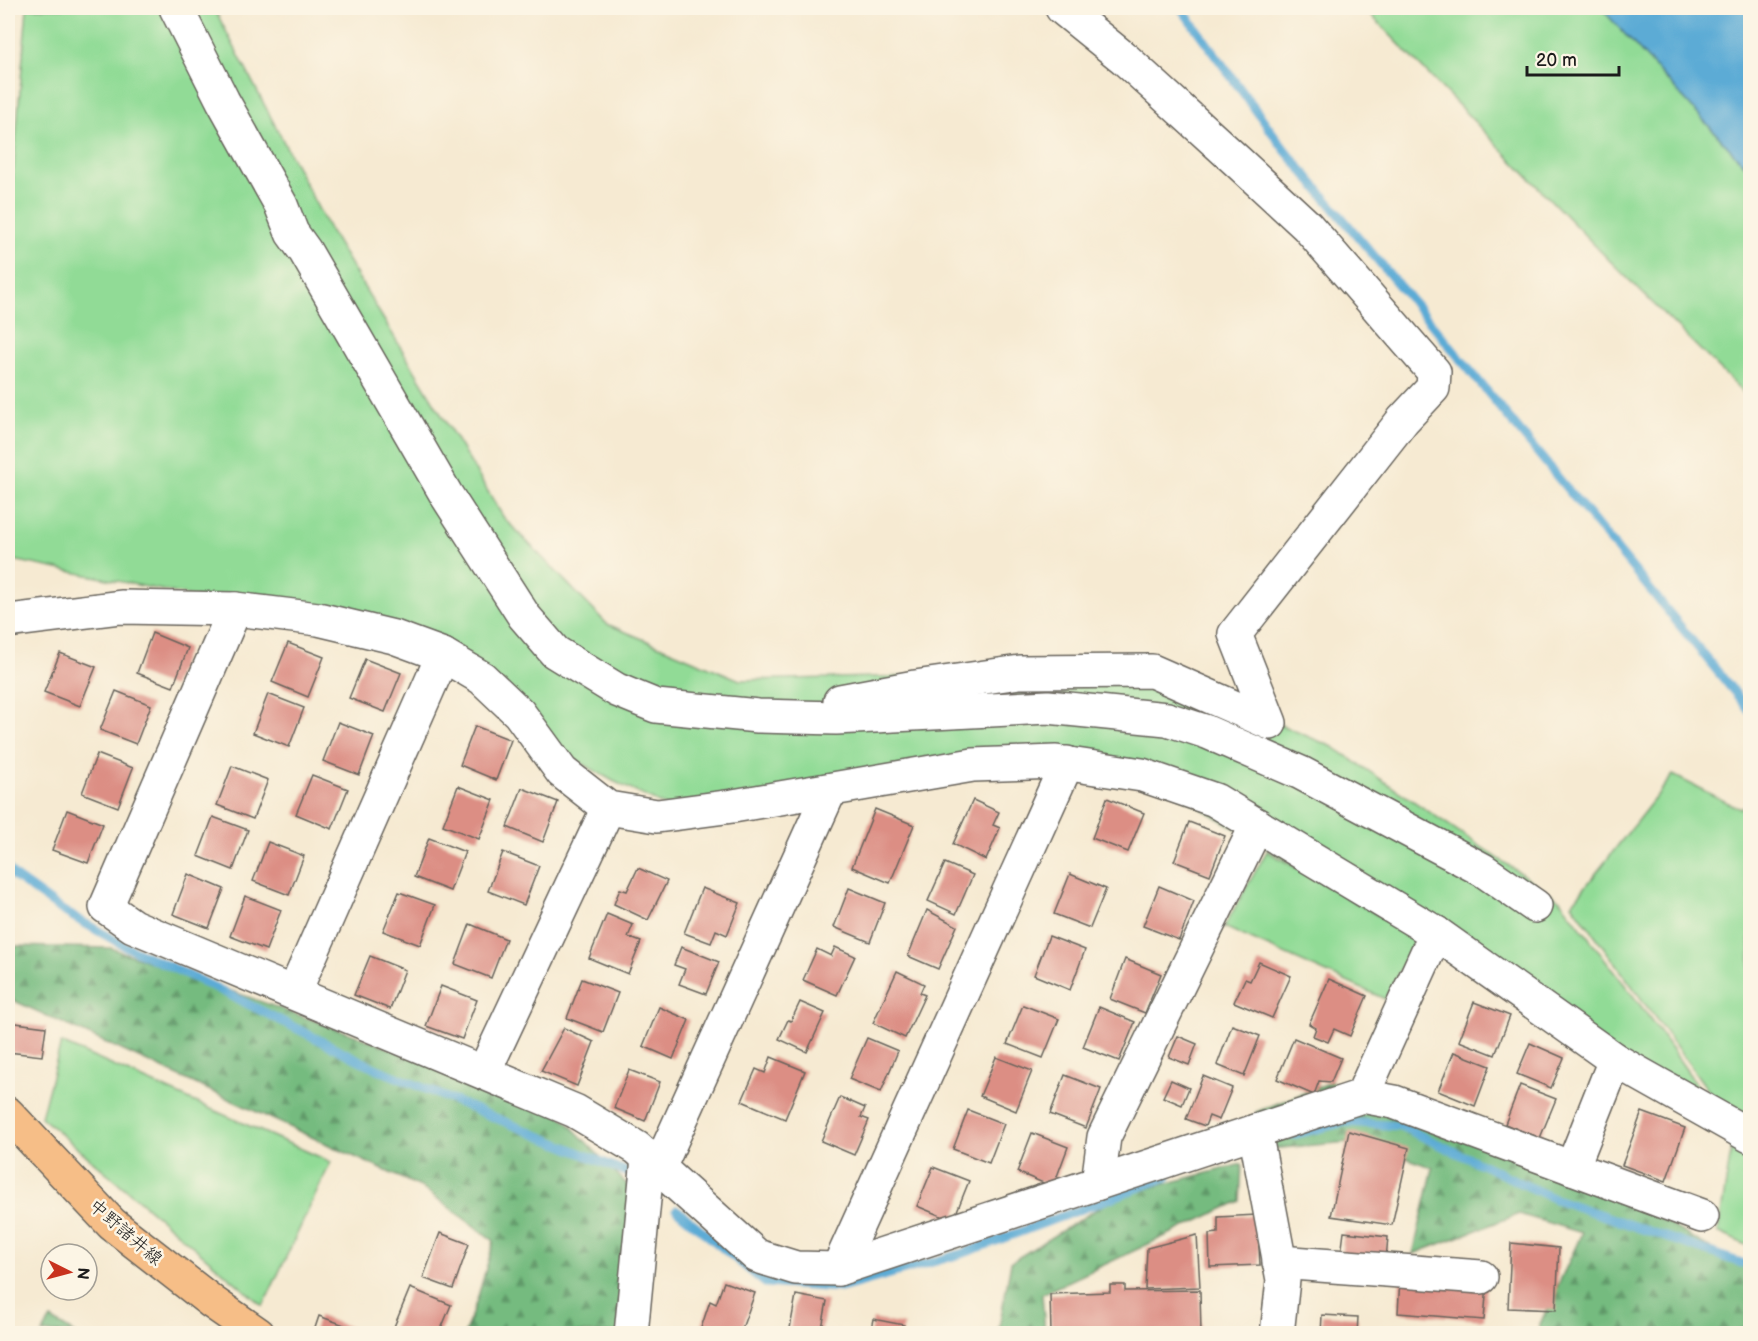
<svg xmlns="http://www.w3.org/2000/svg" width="1758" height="1341" font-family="'Balsamiq Sans','Klee One',sans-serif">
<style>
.green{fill:#91db96;stroke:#567c59;stroke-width:1.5}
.forest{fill:url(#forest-firs);stroke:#486c4e;stroke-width:1.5}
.water{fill:#5babd5;stroke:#3c6478;stroke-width:1.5}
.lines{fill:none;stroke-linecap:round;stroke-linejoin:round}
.stream{stroke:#5babd5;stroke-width:9}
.building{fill:#dc8e84}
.minor-casing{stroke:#68645c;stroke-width:36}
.major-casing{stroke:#68645c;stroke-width:36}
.minor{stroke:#fff;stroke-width:33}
.major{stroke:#f6be87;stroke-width:33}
.labels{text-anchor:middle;stroke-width:5;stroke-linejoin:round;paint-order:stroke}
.street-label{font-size:18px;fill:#1c1c1c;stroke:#fcf5e5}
</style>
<defs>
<pattern id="forest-firs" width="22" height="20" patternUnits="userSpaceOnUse" patternTransform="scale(1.5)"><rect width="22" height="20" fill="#74bb7f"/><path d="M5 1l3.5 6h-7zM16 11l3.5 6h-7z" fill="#5e9767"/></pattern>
</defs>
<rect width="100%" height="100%" fill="#fcf5e5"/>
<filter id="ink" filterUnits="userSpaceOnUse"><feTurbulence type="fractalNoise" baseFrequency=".0167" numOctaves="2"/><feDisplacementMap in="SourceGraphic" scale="12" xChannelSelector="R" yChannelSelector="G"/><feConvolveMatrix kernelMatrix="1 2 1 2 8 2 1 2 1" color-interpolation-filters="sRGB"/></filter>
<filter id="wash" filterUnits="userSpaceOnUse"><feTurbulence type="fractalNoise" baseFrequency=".008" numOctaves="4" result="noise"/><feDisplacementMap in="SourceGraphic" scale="24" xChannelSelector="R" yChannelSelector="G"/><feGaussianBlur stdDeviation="1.35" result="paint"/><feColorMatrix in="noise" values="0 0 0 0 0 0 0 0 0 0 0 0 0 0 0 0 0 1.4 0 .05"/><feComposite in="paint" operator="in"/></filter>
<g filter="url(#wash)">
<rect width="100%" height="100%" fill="#f6ead2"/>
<!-- green -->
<g class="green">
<path d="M27 8H214L330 231 504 518 607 624 740 680 1152 671 1333 747 1560 900 1644 1010 1721 1119 1152 779 973 765 680 813 613 781 538 738 482 678 394 637 8 559V233Z"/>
<path d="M1364 8H1601L1750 171V399L1610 261Z"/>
<path d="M1673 775 1740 809 1750 803V1247L1718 1232 1735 1127 1572 904Z"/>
<path d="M1267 851 1417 938 1385 999 1224 927Z"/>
<path d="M61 1043 331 1162 263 1306 41 1117Z"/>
</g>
<!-- forest -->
<g class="forest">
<path d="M8 946 111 948 360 1037 561 1116 644 1202 619 1333H465L477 1300 494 1241 423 1188 8 998Z"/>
<path d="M1331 1082 1572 1168 1729 1259 1750 1266V1325L1732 1334 1538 1333 1540 1324 1582 1233 1519 1214 1413 1254 1433 1168 1361 1141 1258 1150 1256 1112Z"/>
<path d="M1242 1164 1240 1201 1042 1294 1045 1333H998L1011 1262 1118 1196Z"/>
<path d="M51 1319 74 1333H42Z"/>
</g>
<!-- water -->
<path class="water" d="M1601 8H1750V171Z"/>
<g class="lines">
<!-- stream -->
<g class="stream">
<path d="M1181 8 1285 150 1444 339 1750 711"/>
<path d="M8 869 14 876 63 911 125 946 214 987 375 1068 636 1176"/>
<path d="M1293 1135 1346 1122 1400 1126 1555 1199 1750 1266"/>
<path d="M677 1210 765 1283 841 1288 964 1253 1167 1177"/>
</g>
</g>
<g id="blocks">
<!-- building -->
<g class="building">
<path d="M152 633 188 648 173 687 137 673Z"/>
<path d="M288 643 324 657 308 697 272 682Z"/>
<path d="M60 653 96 667 80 706 44 692Z"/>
<path d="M365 659 401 673 385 712 349 698Z"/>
<path d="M116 691 151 705 136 744 100 730Z"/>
<path d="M268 694 304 708 289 747 253 733Z"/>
<path d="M338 722 374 736 359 775 323 761Z"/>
<path d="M475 726 511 740 496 780 460 765Z"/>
<path d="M97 754 133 768 118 807 82 793Z"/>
<path d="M232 766 268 780 253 819 217 805Z"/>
<path d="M312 775 348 789 332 829 296 814Z"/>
<path d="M458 786 494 800 479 839 443 825Z"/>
<path d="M522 788 558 802 543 842 507 827Z"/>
<path d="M1107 798 1144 813 1128 852 1092 838Z"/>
<path d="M973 800 999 812 993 825 1000 828 986 860 953 844Z"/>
<path d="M875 809 914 825 890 883 852 867Z"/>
<path d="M67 810 103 824 88 863 52 850Z"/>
<path d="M213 817 248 830 233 870 198 856Z"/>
<path d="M1189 822 1225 836 1210 875 1174 861Z"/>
<path d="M429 838 465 852 450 891 414 877Z"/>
<path d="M268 842 304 856 289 895 253 881Z"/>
<path d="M503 852 539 866 524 905 488 891Z"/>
<path d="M945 863 973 875 956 914 928 901Z"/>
<path d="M638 868 667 881 648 920 614 904 620 889 627 891Z"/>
<path d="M188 874 224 889 209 928 173 914Z"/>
<path d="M1070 874 1106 889 1090 928 1054 914Z"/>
<path d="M1159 886 1194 901 1179 940 1143 926Z"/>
<path d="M702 888 740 903 727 935 716 930 711 943 684 933Z"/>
<path d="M849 888 885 903 870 942 834 927Z"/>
<path d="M399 892 435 905 420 945 383 931Z"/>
<path d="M245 896 281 910 266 950 230 936Z"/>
<path d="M927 910 957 926 938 969 908 956Z"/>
<path d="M607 914 633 925 628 937 641 942 628 974 589 958Z"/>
<path d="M470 924 506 939 491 978 455 964Z"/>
<path d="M1049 936 1085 950 1070 990 1034 975Z"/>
<path d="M681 947 719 962 706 994 679 984 685 969 674 965Z"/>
<path d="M835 947 855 956 837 995 803 980 817 949 831 956Z"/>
<path d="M370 956 405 970 390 1009 354 995Z"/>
<path d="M1125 959 1161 974 1145 1013 1110 999Z"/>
<path d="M1259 962 1291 976 1272 1018 1234 1002 1245 979 1250 981Z"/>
<path d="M897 971 924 984 920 993 925 995 905 1038 873 1023Z"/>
<path d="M582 979 618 993 603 1032 567 1018Z"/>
<path d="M1329 979 1367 996 1350 1036 1334 1029 1328 1042 1313 1036 1316 1028 1309 1024Z"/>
<path d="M441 986 477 1000 462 1039 426 1026Z"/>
<path d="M800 1002 825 1013 807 1052 779 1039 788 1020 791 1021Z"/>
<path d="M1474 1002 1510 1016 1495 1055 1459 1041Z"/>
<path d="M1023 1005 1059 1019 1043 1058 1007 1044Z"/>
<path d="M659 1007 689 1020 673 1059 643 1046Z"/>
<path d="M1099 1007 1135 1022 1119 1061 1083 1047Z"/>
<path d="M8 1022 46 1027 42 1056 8 1052Z"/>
<path d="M1232 1025 1260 1036 1244 1076 1217 1065Z"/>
<path d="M564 1028 594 1042 577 1086 541 1071Z"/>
<path d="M1178 1036 1197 1044 1189 1065 1169 1057Z"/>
<path d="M867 1038 898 1051 881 1092 849 1079Z"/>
<path d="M1294 1038 1341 1058 1331 1082 1319 1081 1314 1095 1277 1079Z"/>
<path d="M1530 1043 1564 1058 1551 1088 1517 1074Z"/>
<path d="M1454 1052 1490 1066 1475 1106 1438 1091Z"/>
<path d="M771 1057 805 1071 785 1119 742 1101 756 1069 765 1073Z"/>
<path d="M996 1057 1032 1071 1016 1111 980 1096Z"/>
<path d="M629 1070 660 1082 645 1121 614 1108Z"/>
<path d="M1065 1075 1101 1089 1086 1128 1050 1114Z"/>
<path d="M1203 1076 1232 1088 1219 1120 1209 1116 1205 1126 1186 1119Z"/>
<path d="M1171 1080 1189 1088 1182 1105 1163 1097Z"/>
<path d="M1520 1085 1556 1099 1540 1138 1505 1124Z"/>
<path d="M840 1097 865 1108 861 1117 869 1120 854 1155 821 1141Z"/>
<path d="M968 1110 1004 1124 989 1163 953 1149Z"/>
<path d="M1642 1112 1685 1128 1666 1181 1622 1165Z"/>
<path d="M1349 1131 1409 1148 1392 1225 1331 1216Z"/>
<path d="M1032 1133 1068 1147 1053 1187 1017 1172Z"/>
<path d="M933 1167 969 1181 953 1221 917 1206Z"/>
<path d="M1257 1215 1260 1265 1210 1267 1209 1234 1218 1233V1217Z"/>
<path d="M1344 1232 1388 1237 1386 1259 1341 1255Z"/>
<path d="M440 1233 469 1244 453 1289 423 1278Z"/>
<path d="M1197 1235 1200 1287 1145 1289 1147 1248Z"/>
<path d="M1511 1243 1559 1248 1556 1310 1508 1308Z"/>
<path d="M1400 1278 1487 1283 1484 1320 1398 1313Z"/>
<path d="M724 1282 755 1293 740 1334H699L710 1301 716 1304Z"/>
<path d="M1110 1285H1125V1291L1200 1290 1201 1334H1051L1050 1294 1110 1292Z"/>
<path d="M410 1288 451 1305 439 1334H391Z"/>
<path d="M796 1295 827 1301 821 1334H789Z"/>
<path d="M1322 1315 1358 1317 1357 1334H1321Z"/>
<path d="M319 1316 358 1330 357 1334H313Z"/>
<path d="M873 1319 904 1325 902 1334H870Z"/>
</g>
</g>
</g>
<g filter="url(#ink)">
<use href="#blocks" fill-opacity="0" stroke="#68645c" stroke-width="1.5"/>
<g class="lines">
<!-- minor casing -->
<g class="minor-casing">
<g id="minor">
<path d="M176 8 223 101 281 205 292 233 305 251 447 496 524 616 555 652 617 690 656 706 758 716 836 718 1048 707 1167 719 1207 732 1301 773 1483 870 1535 906"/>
<path d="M235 609 106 907 133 926 575 1111 637 1148 757 1256 796 1268 838 1269 1362 1096 1394 1102 1702 1216"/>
<path d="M8 621 121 607 235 609 318 619 394 637 443 655 482 678 519 713 562 772 608 808 657 816 733 806 973 765 1056 762 1142 775 1215 800 1436 933 1615 1060 1750 1136"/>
<path d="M840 701 915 687 1020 672 1152 671 1270 723 1235 634 1403 420 1433 388 1434 372 1307 226 1237 161 1125 59 1062 8"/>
<path d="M294 993 443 655"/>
<path d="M484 1072 608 808"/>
<path d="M1362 1096 1436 933"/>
<path d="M1255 1131 1283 1280 1277 1334"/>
<path d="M659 1168 830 790"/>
<path d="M1572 1168 1615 1060"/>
<path d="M1098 1183 1104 1137 1257 825"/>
<path d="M1279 1262 1481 1277"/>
<path d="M838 1269 1067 763"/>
<path d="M631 1334 648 1158"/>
</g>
</g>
<!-- major casing -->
<g class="major-casing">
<path id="major" d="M8 1114 112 1224 212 1302 258 1334"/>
</g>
<!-- minor -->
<use href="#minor" class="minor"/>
<!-- major -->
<use href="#major" class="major"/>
</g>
</g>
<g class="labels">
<!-- street labels -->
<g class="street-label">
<text transform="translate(126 1232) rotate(41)" y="6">中野諸井線</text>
</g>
</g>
<!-- margin -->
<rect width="1758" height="1341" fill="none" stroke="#fcf5e5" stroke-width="30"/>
<!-- north arrow -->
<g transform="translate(69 1272) rotate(96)"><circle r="28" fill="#fcf5e5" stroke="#a29e95" stroke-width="1.5"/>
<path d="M0-4.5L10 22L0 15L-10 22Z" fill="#c8321e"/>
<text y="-9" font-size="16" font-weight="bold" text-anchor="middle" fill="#1c1c1c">N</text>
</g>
<!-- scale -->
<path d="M1527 66v9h92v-9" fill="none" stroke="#1c1c1c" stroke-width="3"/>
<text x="1536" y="66" font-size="18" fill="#1c1c1c" stroke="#fcf5e5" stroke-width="4.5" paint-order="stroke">20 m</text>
</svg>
